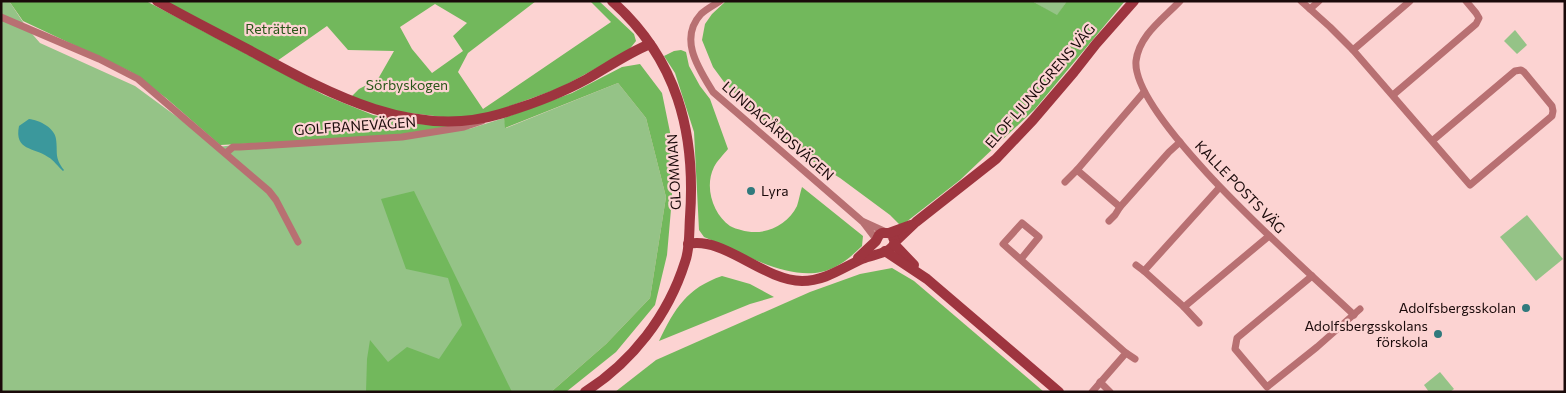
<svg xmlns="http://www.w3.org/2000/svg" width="1566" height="393" font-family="Commissioner,sans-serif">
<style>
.green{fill:#95c387}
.forest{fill:#72b85c;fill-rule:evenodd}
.water{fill:#3b989c}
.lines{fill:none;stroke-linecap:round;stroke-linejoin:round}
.street{stroke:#b87072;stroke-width:7}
.secondary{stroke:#9e353f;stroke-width:10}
.poi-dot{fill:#307a7d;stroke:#fcd3d2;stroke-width:2}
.labels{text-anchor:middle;stroke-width:4.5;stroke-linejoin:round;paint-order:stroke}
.park-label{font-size:14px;fill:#295619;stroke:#fcd3d2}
.street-label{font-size:14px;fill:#1a0a0a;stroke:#fcd3d2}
.poi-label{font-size:14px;fill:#1a0a0a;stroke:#fcd3d2;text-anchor:end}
</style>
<rect width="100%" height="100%" fill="#fcd3d2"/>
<!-- green -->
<g class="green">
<path d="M1 1H9L27 28 40 43 135 86 218 147 259 142 469 129 504 118 506 128 618 83 646 118 666 197 650 298 606 344 551 392H1Z"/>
<path d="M1032 1H1067L1057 16Z"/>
<path d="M1515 30 1527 45 1517 54 1504 41Z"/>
<path d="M1527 215 1563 259 1536 281 1500 237Z"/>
<path d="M1440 372 1454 389 1450 392H1429L1424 385Z"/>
</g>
<!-- forest -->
<g class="forest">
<path d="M9 1H146L324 95 373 115 419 124 441 125 475 122 401 136 220 145 166 98 131 72 23 21Z"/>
<path d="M163 1H536L468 53 458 72 483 109 611 22 590 1H599L634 34 636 41 628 51 560 88 480 117H443L393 111 350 98 359 89 378 79 394 51 348 50 327 26 277 61ZM435 4 467 23 453 36 463 51 432 73 412 49 400 27Z"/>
<path d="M726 1H1032L1057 15 1067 1H1125L1035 109 960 180 901 226 890 215 840 178 814 162 787 140 753 112 724 82 713 67 702 40 705 24 712 14Z"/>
<path d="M681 50 686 52 689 66 700 86 710 99 728 149C724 154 717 161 714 167 704 187 713 214 730 226 733 228 738 229 741 230 763 237 787 226 797 206 799 200 800 193 802 187L863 236 862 246C854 254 845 262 835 267 796 288 740 251 704 237L699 230 694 132 675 73 664 56 674 51Z"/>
<path d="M640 64 662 93 671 137 672 198 667 255 655 305 616 352 566 392H551L606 344 650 298 666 197 646 118 618 83 505 128 504 118 572 93 622 67Z"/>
<path d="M414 191 512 392H366L367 359 370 340 388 362 407 347 439 359 462 325 448 278 406 269 381 199Z"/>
<path d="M892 268 914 281 1044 392H615L656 360 810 292 860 274Z"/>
<path d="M722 276 750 284 774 297 750 304 659 341C675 308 687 288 722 276Z"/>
</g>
<!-- water -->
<path class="water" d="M29 119C39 120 55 128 56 139 58 153 54 157 64 170L63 171C58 167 54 160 48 157 34 147 14 151 19 126Z"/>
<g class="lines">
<!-- street -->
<g class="street">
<path d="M720 1C714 5 706 9 701 14 678 39 699 69 713 92L863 222 876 239"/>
<path d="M1180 1C1163 19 1139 35 1136 61 1131 118 1310 273 1354 315"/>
<path d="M1301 1 1330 27 1353 50 1470 185 1552 116 1553 111 1552 106 1524 72 1521 70 1515 71 1432 141"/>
<path d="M1310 9 1319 1"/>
<path d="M1 17 99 59 138 79 269 191 276 200 298 242"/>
<path d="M1353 50 1410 1"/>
<path d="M1144 92 1077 170 1120 207 1169 152 1180 142"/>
<path d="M1393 95 1476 24 1479 18 1476 13 1466 1"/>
<path d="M226 153 233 147H240L402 137 464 127 482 121"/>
<path d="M1065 182 1077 170"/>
<path d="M1219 188 1144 271 1184 307 1269 236"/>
<path d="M1109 221 1115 215 1120 207"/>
<path d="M864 222 886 232"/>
<path d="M1021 259 1039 237 1022 223 1003 244 1126 353 1092 392"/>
<path d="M1136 265 1144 271"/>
<path d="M1312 276 1237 338 1235 349 1267 387 1317 347 1360 309"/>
<path d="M1184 307 1199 323"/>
<path d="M1126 353 1135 359"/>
<path d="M1100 382 1110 392"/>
</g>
<!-- secondary -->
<g class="secondary">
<path d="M157 1C187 18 217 33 247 49 323 90 410 141 500 114 530 105 560 94 587 79 608 67 628 53 650 44"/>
<path d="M895 242 916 222 996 159 1033 120 1074 72 1096 44 1134 1"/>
<path d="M688 244C724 236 762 280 802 281 825 281 842 268 862 259 873 254 891 254 895 242L892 235 889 233"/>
<path d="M894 244 914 265"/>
<path d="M885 251 927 279 1059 392"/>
<path d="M858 258 876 241 879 235 882 233H889L911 225"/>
<path d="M585 392C632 362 668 316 685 262 690 249 689 232 690 217 696 132 677 59 612 1"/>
</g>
</g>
<!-- markers -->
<g class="poi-dot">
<circle cx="751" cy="191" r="5"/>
<circle cx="1526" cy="308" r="5"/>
<circle cx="1438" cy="334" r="5"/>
</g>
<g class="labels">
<!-- park labels -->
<g class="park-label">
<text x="276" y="34">Reträtten</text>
<text x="407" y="90">Sörbyskogen</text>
</g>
<!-- street labels -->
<g class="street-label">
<text transform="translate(1040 86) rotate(-49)" y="5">ELOF LJUNGGRENS VÄG</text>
<text transform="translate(355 126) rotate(-4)" y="5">GOLFBANEVÄGEN</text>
<text transform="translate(778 131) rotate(41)" y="5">LUNDAGÅRDSVÄGEN</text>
<text transform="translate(674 172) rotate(-93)" y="5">GLOMMAN</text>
<text transform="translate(1240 187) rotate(46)" y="5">KALLE POSTS VÄG</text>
</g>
<!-- poi labels -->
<g class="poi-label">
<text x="761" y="196" text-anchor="start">Lyra</text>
<text x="1516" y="313">Adolfsbergsskolan</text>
<text x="1428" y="331">Adolfsbergsskolans<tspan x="1428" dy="16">förskola</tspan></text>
</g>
</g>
<!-- border -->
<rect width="1566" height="393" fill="none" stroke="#1a0a0a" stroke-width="5"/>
</svg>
